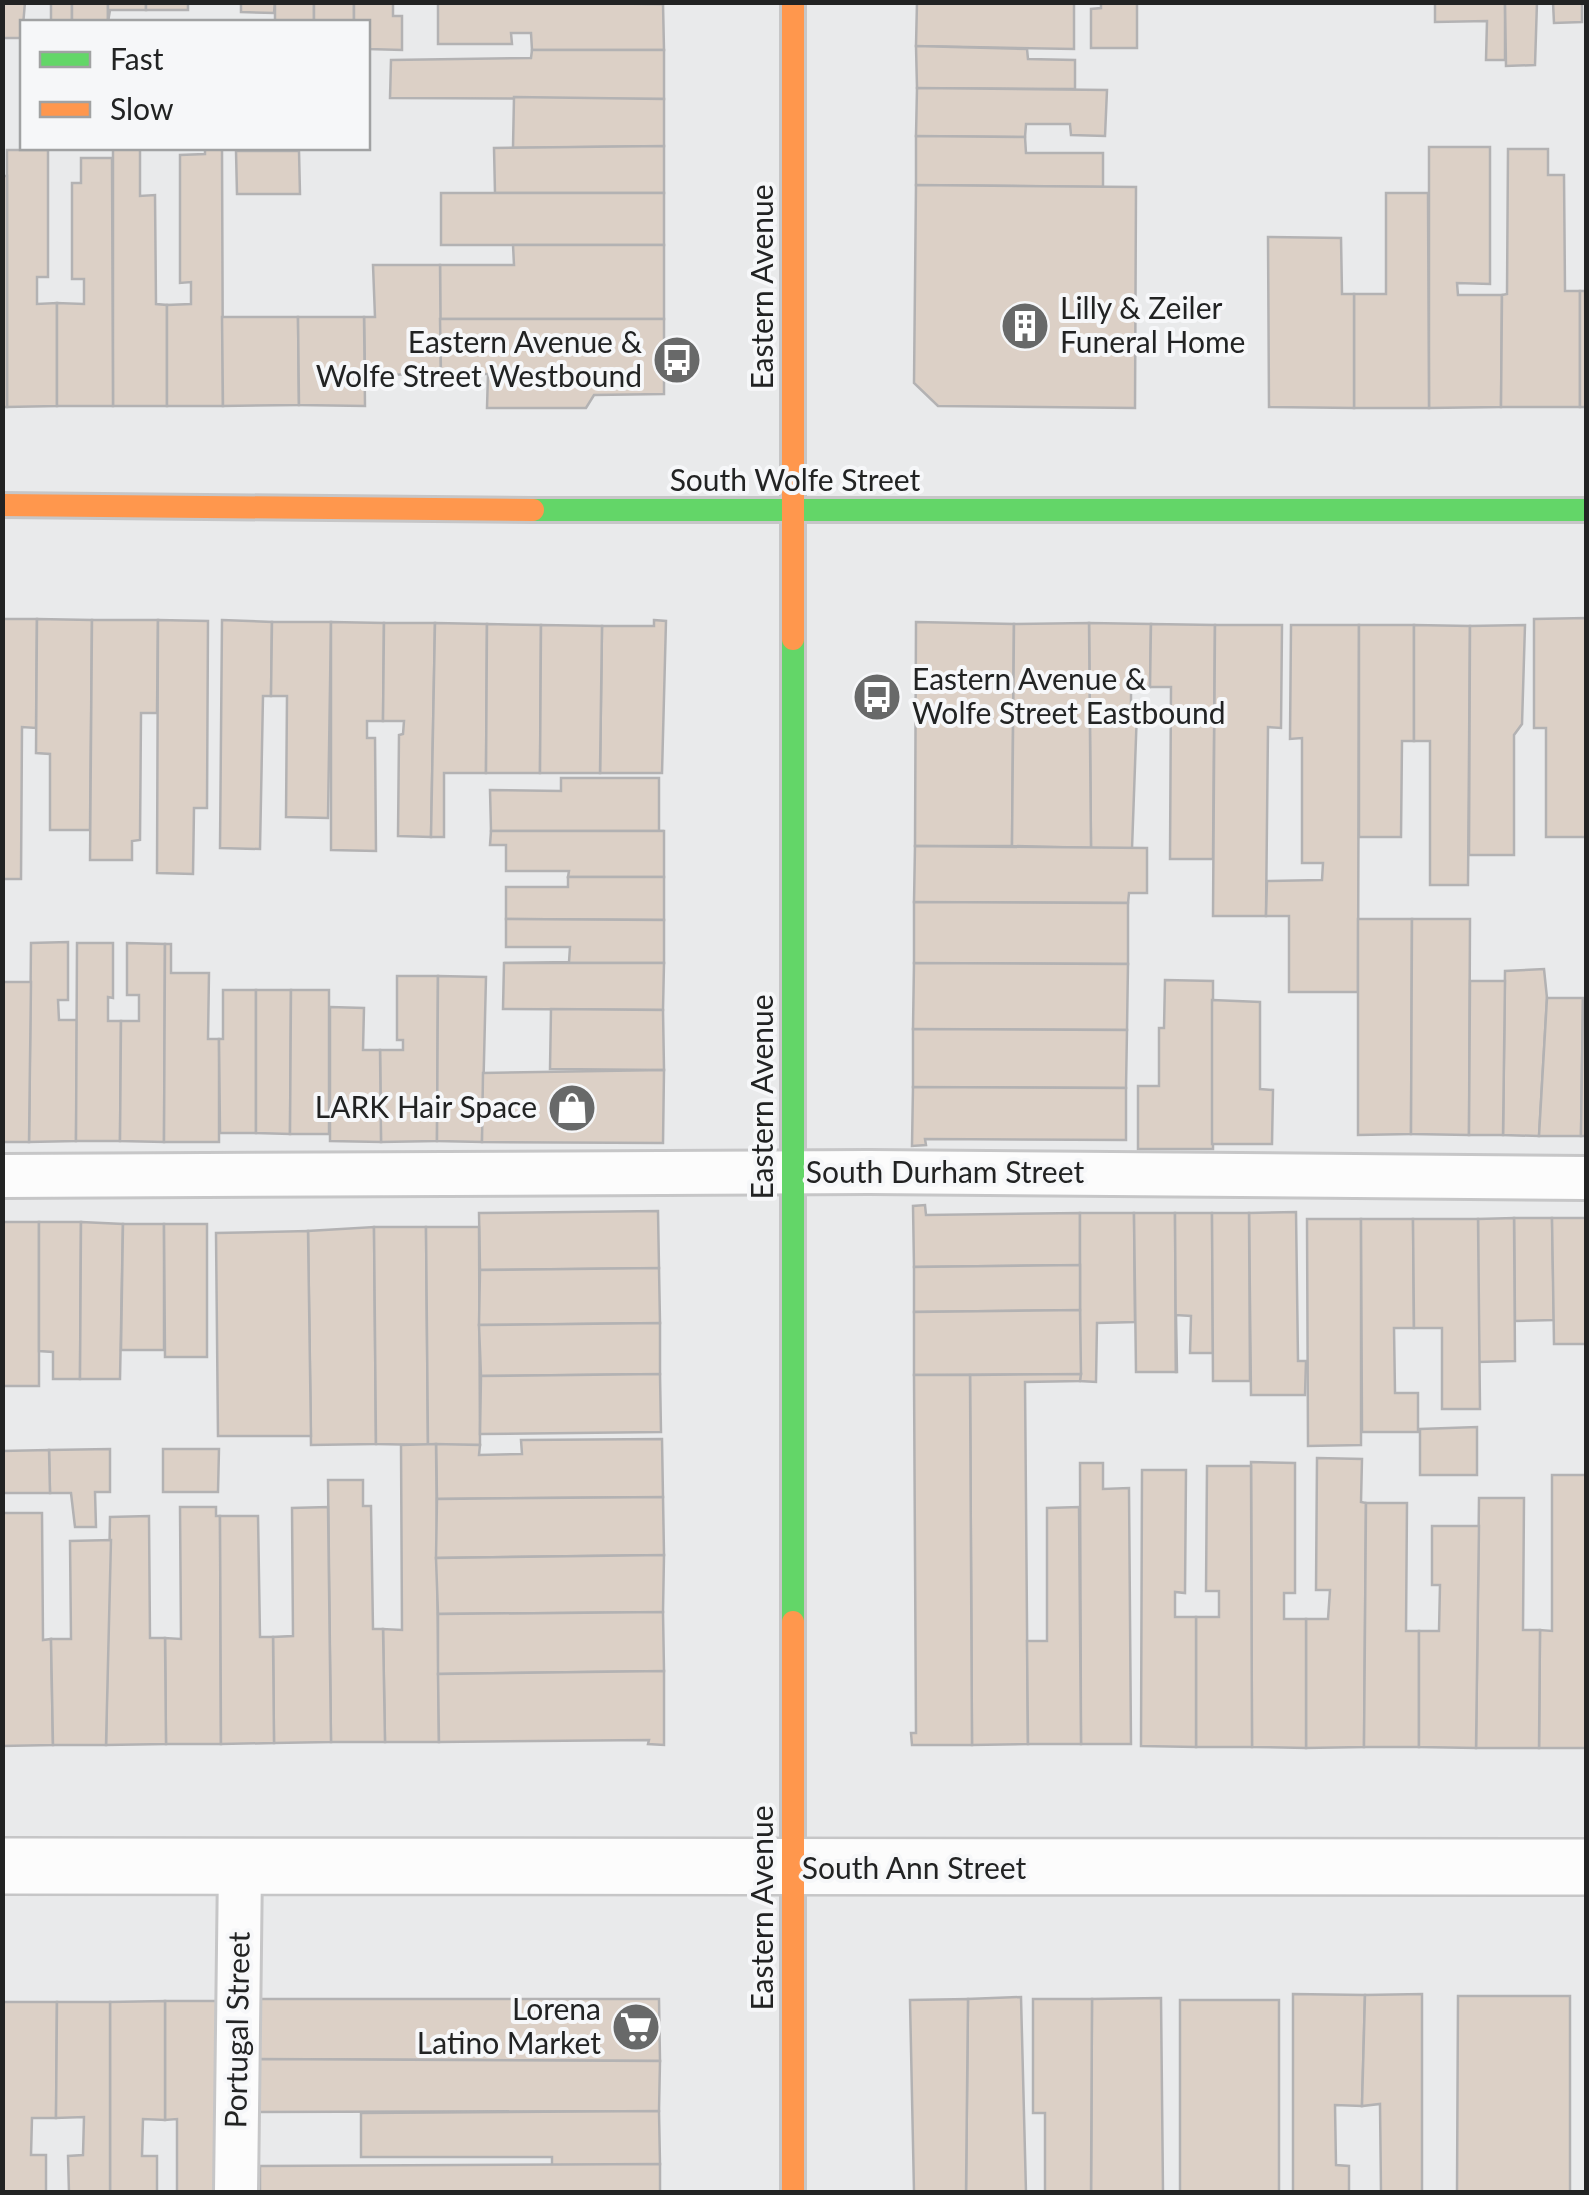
<svg xmlns="http://www.w3.org/2000/svg" width="1589" height="2195" font-family="Lato,sans-serif">
<style>
.building{fill:#dcd0c6;stroke:#b3b2b3;stroke-width:2.5}
.lines{fill:none;stroke-linecap:round;stroke-linejoin:round}
.lane-casing{stroke:#c6c6c7;stroke-width:48}
.street-casing{stroke:#c6c6c7;stroke-width:60}
.fast-casing{stroke:#c6c6c7;stroke-width:28}
.slow-casing{stroke:#c6c6c7;stroke-width:28}
.lane{stroke:#fcfcfc;stroke-width:42}
.street{stroke:#fcfcfc;stroke-width:55}
.fast{stroke:#63d668;stroke-width:22}
.slow{stroke:#ff974d;stroke-width:22}
.labels{text-anchor:middle;stroke-width:8;stroke-linejoin:round;paint-order:stroke}
.street-label{font-size:30px;fill:#222323;stroke:#f6f7f9}
.poi-label{font-size:30px;fill:#222323;stroke:#f6f7f9;text-anchor:end}
</style>
<rect width="100%" height="100%" fill="#e9eaeb"/>
<!-- building -->
<g class="building">
<path d="M2 2H25L22 38H2Z"/>
<rect x="51" y="2" width="21" height="20"/>
<rect x="72" y="2" width="36" height="20"/>
<path d="M108 2H146V10H110L108 22Z"/>
<rect x="146" y="2" width="42" height="8"/>
<path d="M241 2H275L274 13 241 12Z"/>
<rect x="275" y="2" width="39" height="20"/>
<rect x="314" y="2" width="40" height="20"/>
<path d="M354 2H393V16H402V50L368 49V22H354Z"/>
<path d="M438 2 663 4 664 50H532L531 33H511L512 44H438Z"/>
<path d="M663 2V4L529 3V2Z"/>
<path d="M917 2H1074V49L916 46Z"/>
<path d="M1101 2H1137V48H1091V9L1101 8Z"/>
<path d="M1435 2H1505V60H1486L1487 21 1435 22Z"/>
<path d="M1505 2H1537L1535 65 1506 66Z"/>
<path d="M1553 2H1582V22L1554 23Z"/>
<path d="M916 46 1027 49 1028 59 1075 60V89L917 88Z"/>
<path d="M532 50H664V99L390 98 391 60 531 58Z"/>
<path d="M917 88 1107 90 1105 136 1071 135 1070 124H1026L1025 137 916 136Z"/>
<path d="M514 97 664 99V146L513 148Z"/>
<path d="M916 136 1025 137 1026 153H1103V187L916 185Z"/>
<path d="M664 146V193H495L494 148Z"/>
<path d="M1429 147H1490V284L1457 283 1458 295H1502L1501 407 1429 408Z"/>
<path d="M113 148H140V196L155 195 156 304 167 305V406H113Z"/>
<path d="M205 148H222L223 406H167V305L191 304V282L180 283V155L205 154Z"/>
<path d="M1508 149H1548V175H1564L1565 291H1580V407H1501L1502 295 1507 294Z"/>
<path d="M7 150H48V277H37V304L57 303V406L7 407Z"/>
<path d="M236 151H299L300 194H237Z"/>
<path d="M81 158H112L113 406H57V303L84 304V279H72V183H81Z"/>
<rect x="2" y="176" width="5" height="231"/>
<path d="M916 185 1136 187 1135 408 938 406 914 383Z"/>
<rect x="441" y="193" width="223" height="52"/>
<path d="M1386 193H1428L1429 408H1354V294H1386Z"/>
<path d="M1268 237 1341 238 1342 294H1354V408L1269 407Z"/>
<path d="M513 245H664V319H440V265H514Z"/>
<path d="M373 265H440L441 374 365 375 364 317H375Z"/>
<path d="M1580 291H1585L1586 407H1580Z"/>
<path d="M222 317H298L299 405 223 406Z"/>
<path d="M298 317H364L365 406 299 405Z"/>
<path d="M440 319H664V394L594 395 586 408H487L488 374H441Z"/>
<path d="M1586 618V837H1546V728H1534V619Z"/>
<path d="M2 619H37L36 728 22 727 21 879H2Z"/>
<path d="M37 619 92 620 90 830H50V754L36 753Z"/>
<path d="M92 620H158L157 713H141L140 840 132 841V860H90Z"/>
<path d="M158 620 208 621 207 808H194L193 874 157 873Z"/>
<path d="M222 620 272 622 271 696H263L260 849 220 848Z"/>
<path d="M654 620 666 621 662 773H600L602 626H654Z"/>
<path d="M272 622H331L328 818 286 817 287 696H271Z"/>
<path d="M331 622 384 623 383 721H367V738H375L376 851 331 850Z"/>
<path d="M916 622 1014 624 1012 846H915Z"/>
<path d="M384 623H435L431 837 398 836 399 735 403 734 404 721H383Z"/>
<path d="M435 623 487 624 486 773H444V837H431Z"/>
<path d="M1089 623 1151 624 1150 687H1131V710H1137L1132 849 1091 848Z"/>
<path d="M1089 623 1091 848 1012 846 1014 624Z"/>
<path d="M487 624 541 625 540 773H486Z"/>
<path d="M1151 624 1215 625 1213 859H1170L1171 687H1150Z"/>
<path d="M541 625 602 626 600 773H540Z"/>
<path d="M1215 625H1282L1281 728 1268 727 1266 916H1213Z"/>
<path d="M1291 625H1359L1358 992H1289V916H1266L1267 881 1322 880 1323 863H1302V738L1290 739Z"/>
<path d="M1359 625H1414V741H1402L1401 837H1359Z"/>
<path d="M1414 625 1470 626 1468 885H1430V741H1414Z"/>
<path d="M1525 625 1522 724 1514 735V855H1469L1470 626Z"/>
<path d="M561 778H659V831H664H491L490 790 561 791Z"/>
<path d="M491 831H664V877H568L569 871H506V845H490Z"/>
<path d="M915 846 1147 848V893H1129L1128 903 914 902Z"/>
<path d="M568 877H664V920L506 919V887H568Z"/>
<path d="M914 902 1128 903V964L914 963Z"/>
<path d="M506 919 664 920V963H504L569 962 570 947H506Z"/>
<path d="M1358 919H1412L1411 1134 1358 1135Z"/>
<path d="M1412 919H1470L1469 1135 1411 1134Z"/>
<path d="M68 942V1000H58L59 1020H77L76 1141 29 1142 31 943Z"/>
<path d="M77 943H113V998L108 997V1021H121L120 1141H76Z"/>
<path d="M127 943 165 944 164 1142 120 1141 121 1021H139V995H127Z"/>
<path d="M165 944H171V973H209L208 1039H219V1142H164Z"/>
<path d="M504 963H664L663 1010 503 1009Z"/>
<path d="M914 963 1128 964 1127 1030 913 1029Z"/>
<path d="M1544 969 1547 998 1539 1136 1503 1135 1505 971Z"/>
<path d="M397 976H438L437 1141 381 1142 380 1050H403V1040H397Z"/>
<path d="M438 976 486 977 482 1142 437 1141Z"/>
<path d="M1165 980 1213 981V1149H1138V1086H1159V1028H1164Z"/>
<path d="M1470 981H1505L1503 1135H1469Z"/>
<path d="M2 982H31L29 1142H2Z"/>
<path d="M223 990H256V1133H220L219 1039H223Z"/>
<path d="M256 990H291L290 1134 256 1133Z"/>
<path d="M291 990H329V1134H290Z"/>
<path d="M1547 998H1583L1581 1136H1539Z"/>
<path d="M1583 998V1019H1586V1136H1581Z"/>
<path d="M1212 1000 1260 1002V1089L1273 1090 1272 1144H1212Z"/>
<path d="M330 1007 364 1008 363 1050H380L381 1142 330 1141Z"/>
<path d="M551 1009 663 1010 664 1070 550 1069Z"/>
<path d="M913 1029 1127 1030 1126 1088 913 1087Z"/>
<path d="M664 1070 663 1143 482 1142 483 1073Z"/>
<path d="M913 1087 1126 1088V1140L925 1139 926 1145 912 1146Z"/>
<path d="M925 1205 926 1215 1080 1213V1265L914 1267 913 1206Z"/>
<path d="M658 1211 659 1268 480 1270 479 1213Z"/>
<path d="M1296 1212 1298 1361H1306L1305 1395H1251L1249 1213Z"/>
<path d="M1080 1213H1134L1135 1322 1097 1323 1096 1382 1080 1381Z"/>
<path d="M1134 1213H1175L1176 1372H1136Z"/>
<path d="M1175 1213H1212L1213 1353H1190L1191 1316 1176 1315 1177 1372H1176Z"/>
<path d="M1212 1213H1249L1250 1381H1213Z"/>
<path d="M1514 1218H1552L1554 1320 1515 1321Z"/>
<path d="M1514 1218 1515 1361 1478 1362V1219Z"/>
<path d="M1552 1218H1586V1344H1554Z"/>
<path d="M1307 1219H1361V1445L1308 1446Z"/>
<path d="M1361 1219H1413L1414 1328H1394L1395 1393H1418V1432H1362Z"/>
<path d="M1413 1219H1478L1480 1409H1442V1328H1414Z"/>
<rect x="2" y="1222" width="37" height="164"/>
<path d="M39 1222H81L80 1379H53V1352L39 1351Z"/>
<path d="M81 1222 123 1224 120 1379H80Z"/>
<path d="M123 1224H164V1350H121Z"/>
<path d="M164 1224H207V1357H165Z"/>
<path d="M374 1227 376 1444 311 1445 308 1231Z"/>
<path d="M374 1227H426L428 1445 376 1444Z"/>
<path d="M426 1227H479L480 1445H428Z"/>
<path d="M308 1231 311 1436H218L216 1233Z"/>
<path d="M1080 1265V1310L914 1312V1267Z"/>
<path d="M659 1268 660 1323 479 1325 480 1270Z"/>
<path d="M1080 1310 1081 1374 914 1375V1312Z"/>
<path d="M660 1323V1374L481 1376 479 1325Z"/>
<path d="M660 1374 661 1432 480 1434 481 1376Z"/>
<path d="M1081 1374 1080 1381 1025 1382 1028 1744 972 1745 970 1375Z"/>
<path d="M914 1375H970L972 1745H912L911 1733H916Z"/>
<path d="M1477 1427V1475H1420V1429Z"/>
<path d="M662 1439 663 1497 437 1499 436 1444 480 1445 479 1455 522 1454 521 1440Z"/>
<path d="M436 1444 439 1742H385L383 1629 402 1630 401 1445Z"/>
<path d="M110 1449V1492H95L96 1527H75L71 1493H50L49 1450Z"/>
<path d="M163 1449H219L218 1492H163Z"/>
<path d="M49 1450 50 1493H2V1451Z"/>
<path d="M1317 1458 1362 1459 1361 1502 1366 1503 1364 1747 1306 1748V1619H1328L1330 1590H1316Z"/>
<path d="M1251 1462 1295 1463V1593H1284V1619H1306V1748L1252 1747Z"/>
<path d="M1080 1463H1103V1489L1129 1488 1131 1744H1081Z"/>
<path d="M1207 1466H1251L1252 1747H1196V1617H1219V1591H1206Z"/>
<path d="M1142 1470H1186L1185 1593 1175 1592V1617H1196V1747L1141 1746Z"/>
<path d="M1552 1475H1586V1748H1539L1540 1630 1552 1631Z"/>
<path d="M328 1480H363V1506H371L373 1629H383L385 1742H331Z"/>
<path d="M663 1497 664 1555 436 1558 437 1499Z"/>
<path d="M1479 1498H1524L1523 1630H1540L1539 1748H1476Z"/>
<path d="M1366 1503H1407L1406 1631H1419V1747H1364Z"/>
<path d="M180 1507H216V1516H220L221 1744H166L165 1638 181 1639Z"/>
<path d="M328 1507 331 1742 274 1743 273 1637 293 1636 292 1508Z"/>
<path d="M1079 1507 1081 1744H1028L1027 1641H1047V1508Z"/>
<path d="M2 1513H42L43 1640 51 1639 53 1745 2 1746Z"/>
<path d="M149 1516 150 1638H165L166 1744 106 1745 110 1517Z"/>
<path d="M220 1516H258L260 1637H273L274 1743 221 1744Z"/>
<path d="M1432 1526H1479L1476 1748 1419 1747V1631H1439L1440 1585H1432Z"/>
<path d="M111 1540 106 1745H53L51 1639H71L70 1541Z"/>
<path d="M664 1555 663 1612 438 1614 436 1558Z"/>
<path d="M663 1612 664 1671 438 1674V1614Z"/>
<path d="M664 1671V1745L648 1744 649 1740 439 1742 438 1674Z"/>
<path d="M1293 1994 1365 1995 1362 2106 1335 2105 1336 2165 1349 2166V2192H1293Z"/>
<path d="M1422 1994V2192H1381L1380 2104 1362 2106 1365 1995Z"/>
<path d="M1458 1996H1570V2192H1457Z"/>
<path d="M1021 1997 1026 2192H966L968 1999Z"/>
<path d="M1161 1998 1163 2192H1091L1092 1999Z"/>
<path d="M258 1999H659L660 2061 258 2059Z"/>
<path d="M968 1999 966 2192H914L910 2000Z"/>
<path d="M1033 1999H1092L1091 2192H1045V2113H1033Z"/>
<rect x="1180" y="2000" width="99" height="192"/>
<path d="M165 2001H221V2192H177V2119L165 2120Z"/>
<path d="M165 2001V2120L143 2119 142 2156H157V2192H110V2002Z"/>
<path d="M2 2002H57L56 2118H32L31 2155H46V2192H2Z"/>
<path d="M57 2002H110V2192H69L68 2156 83 2155 84 2117 56 2118Z"/>
<path d="M258 2059 660 2061 659 2111 258 2112Z"/>
<path d="M659 2111 660 2164 552 2166V2157H361V2113Z"/>
<path d="M660 2164V2192H260V2166Z"/>
</g>
<g class="lines">
<!-- lane casing -->
<g class="lane-casing">
<g id="lane">
<path d="M2 1176 869 1172 1586 1178"/>
<path d="M236 2192 240 1867"/>
</g>
</g>
<!-- street casing -->
<g class="street-casing">
<path id="street" d="M2 1866 1586 1867"/>
</g>
<!-- fast casing -->
<g class="fast-casing">
<g id="fast">
<path d="M533 510H1586"/>
<path d="M793 639V1622"/>
</g>
</g>
<!-- slow casing -->
<g class="slow-casing">
<g id="slow">
<path d="M793 2V639"/>
<path d="M2 505 533 510"/>
<path d="M793 1622V2192"/>
</g>
</g>
<!-- lane -->
<use href="#lane" class="lane"/>
<!-- street -->
<use href="#street" class="street"/>
<!-- fast -->
<use href="#fast" class="fast"/>
<!-- slow -->
<use href="#slow" class="slow"/>
</g>
<!-- icons -->
<defs>
<g id="building-disc" transform="scale(2.5)"><circle r="9.5" fill="#686969" stroke="#f6f7f9"/><path d="M-4-6H4V6H1V3H-1V6H-4ZM-2.5-4.3h1.7v1.8h-1.7ZM.8-4.3h1.7v1.8H.8ZM-2.5-1h1.7V.8h-1.7ZM.8-1h1.7V.8H.8Z" fill="#fff"/></g>
<g id="bus-disc" transform="scale(2.5)"><circle r="9.5" fill="#686969" stroke="#f6f7f9"/><path d="M-5-6H5V4H4V6H2V4H-2V6H-4V4H-5ZM-3.5-4V0h7V-4ZM-3.5 1.2v1.5H-2V1.2ZM2 1.2v1.5H3.5V1.2Z" fill="#fff"/></g>
<g id="shop-disc" transform="scale(2.5)"><circle r="9.5" fill="#686969" stroke="#f6f7f9"/><path d="M-5-2.5h2.3a2.7 3.5 0 0 1 5.4 0H5L5.5 6h-11ZM-1.5-2.5h3a1.5 2.3 0 0 0-3 0Z" fill="#fff"/></g>
<g id="supermarket-disc" transform="scale(2.5)"><circle r="9.5" fill="#686969" stroke="#f6f7f9"/><path d="M-6-5.5h2.5l.6 2H6L4.5 2H-2.5L-4.4-4H-6ZM-1.5 3.2a1.3 1.3 0 1 0 .1 0ZM3 3.2a1.3 1.3 0 1 0 .1 0Z" fill="#fff"/></g>
</defs>
<g fill-rule="evenodd">
<use href="#building-disc" x="1025" y="326"/>
<use href="#bus-disc" x="677" y="360"/>
<use href="#bus-disc" x="877" y="697"/>
<use href="#shop-disc" x="572" y="1108"/>
<use href="#supermarket-disc" x="636" y="2027"/>
</g>
<g class="labels">
<!-- street labels -->
<g class="street-label">
<text transform="translate(763 287) rotate(-90)" y="10">Eastern Avenue</text>
<text x="795" y="491">South Wolfe Street</text>
<text transform="translate(763 1097) rotate(-90)" y="10">Eastern Avenue</text>
<text x="945" y="1183">South Durham Street</text>
<text x="914" y="1879">South Ann Street</text>
<text transform="translate(763 1908) rotate(-90)" y="10">Eastern Avenue</text>
<text transform="translate(238 2030) rotate(-89)" y="10">Portugal Street</text>
</g>
<!-- poi labels -->
<g class="poi-label">
<text x="1060" y="319" text-anchor="start">Lilly &amp; Zeiler<tspan x="1060" dy="34">Funeral Home</tspan></text>
<text x="642" y="353">Eastern Avenue &amp;<tspan x="642" dy="34">Wolfe Street Westbound</tspan></text>
<text x="912" y="690" text-anchor="start">Eastern Avenue &amp;<tspan x="912" dy="34">Wolfe Street Eastbound</tspan></text>
<text x="537" y="1118">LARK Hair Space</text>
<text x="601" y="2020">Lorena<tspan x="601" dy="34">Latino Market</tspan></text>
</g>
</g>
<!-- border -->
<rect width="1589" height="2195" fill="none" stroke="#222323" stroke-width="10"/>
<!-- legend -->
<rect x="20" y="20" width="350" height="130" fill="#f6f7f9" stroke="#a1a2a3" stroke-width="2.5"/>
<rect x="40" y="52" width="50" height="15" fill="#63d668" stroke="#a1a2a3" stroke-width="2.5"/>
<text x="110" y="70" font-size="30" fill="#222323">Fast</text>
<rect x="40" y="102" width="50" height="15" fill="#ff974d" stroke="#a1a2a3" stroke-width="2.5"/>
<text x="110" y="120" font-size="30" fill="#222323">Slow</text>
</svg>
